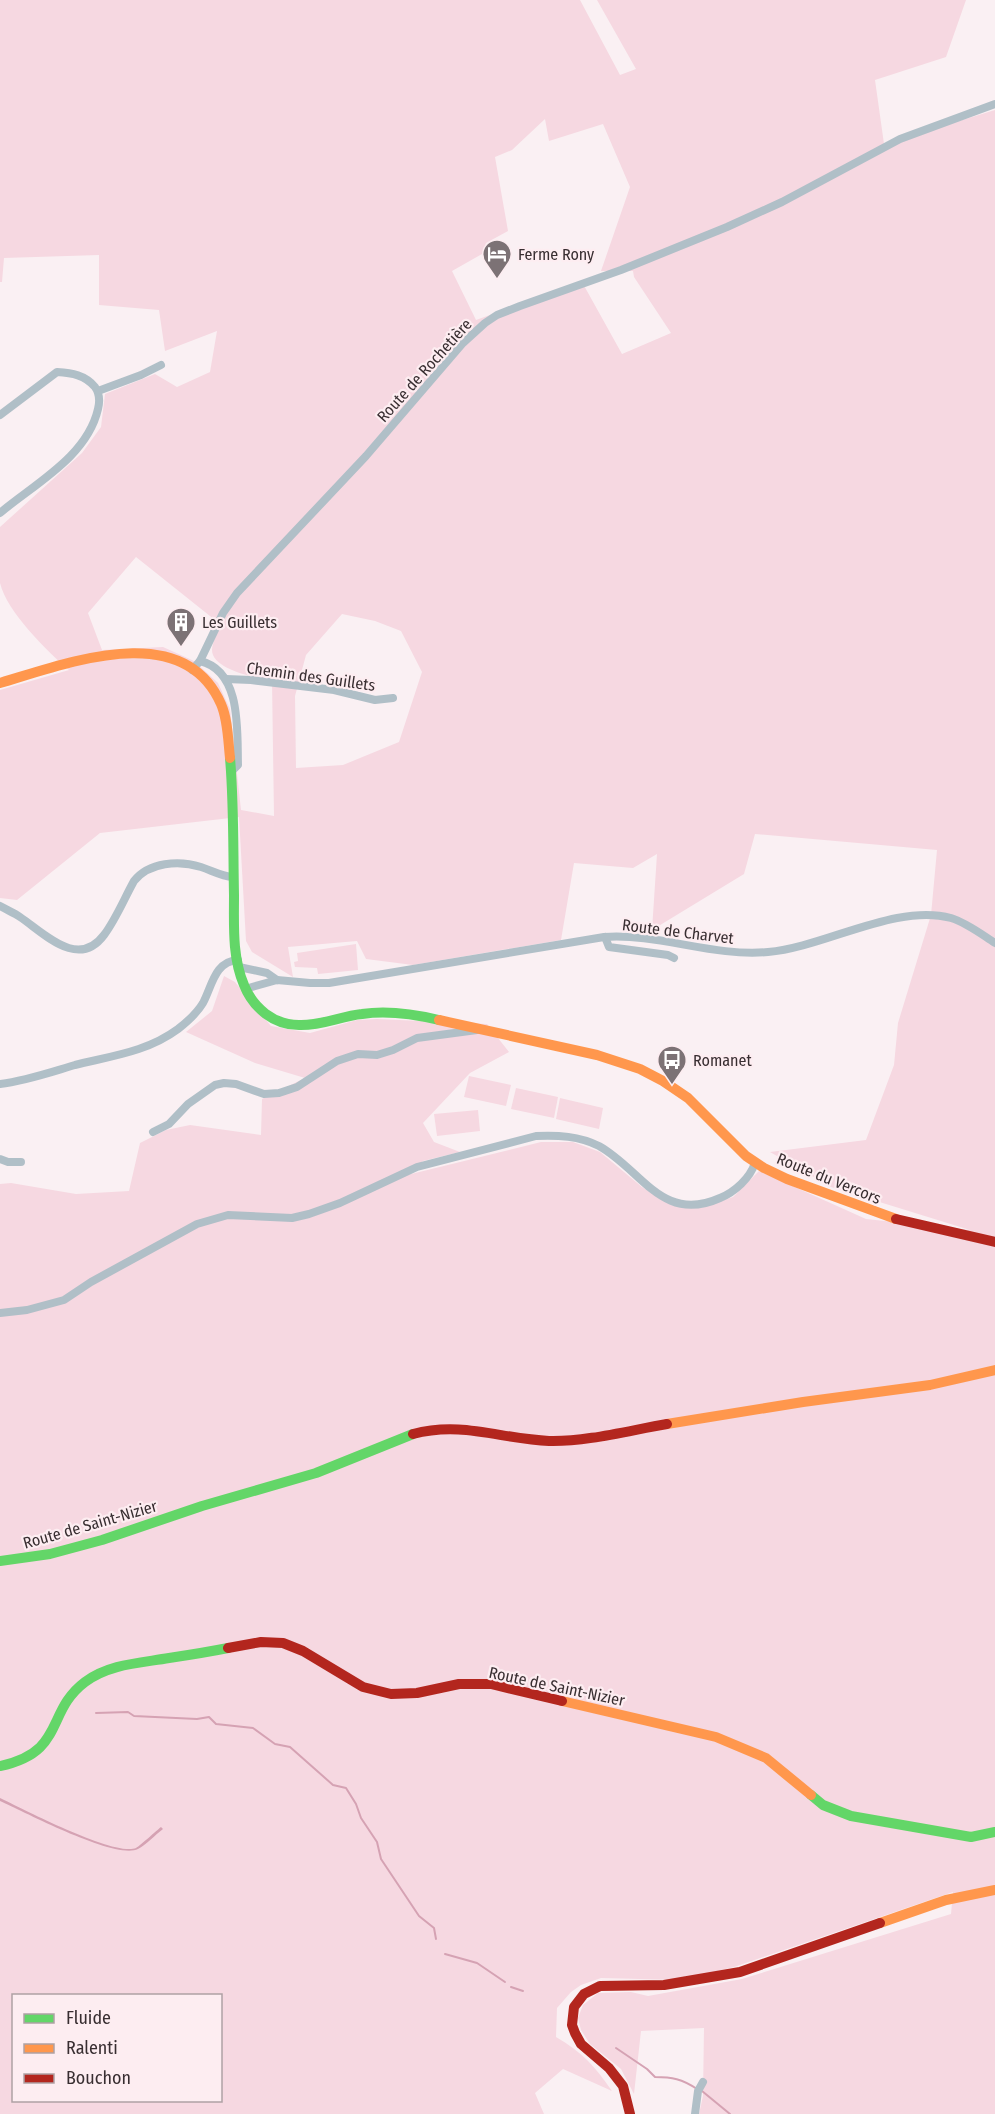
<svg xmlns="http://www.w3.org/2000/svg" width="995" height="2114" font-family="'Fira Sans Condensed',sans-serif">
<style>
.green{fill:#f6d8e1;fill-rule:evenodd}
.water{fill:#d5a2b3}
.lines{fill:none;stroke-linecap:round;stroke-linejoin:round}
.stream{stroke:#d5a2b3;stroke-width:2}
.street{stroke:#b0bfc7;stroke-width:8}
.fast{stroke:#63d668;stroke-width:10}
.slow{stroke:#ff974d;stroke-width:10}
.jam{stroke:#b3261e;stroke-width:10}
.labels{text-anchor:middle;stroke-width:4.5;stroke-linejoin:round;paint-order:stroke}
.poi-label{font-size:16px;fill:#382e31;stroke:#fdedf1;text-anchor:start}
.street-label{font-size:16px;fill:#382e31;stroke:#fdedf1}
</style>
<rect width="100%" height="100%" fill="#faf0f3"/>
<!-- green -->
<g class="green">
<path d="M0 0H580L620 75 636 69 597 0H966L946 57 875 80 884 144 995 110V2114H699L703 2096 704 2028 641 2031 634 2094 621 2069 590 2044 581 2030 578 2018 583 2005 598 1993 631 1992 648 1996 742 1979 951 1914 953 1892 734 1967 680 1980 601 1978 581 1985 571 1992 557 2008 556 2037C583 2053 594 2065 612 2091L563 2069 535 2093 544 2114H0V1184L11 1183 76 1194 129 1191 140 1143 166 1130 190 1125 261 1135 262 1099 305 1078 255 1063 186 1032 212 1011 224 976 235 982 271 1026 310 1033 357 1020 377 1019 487 1024 509 1052 470 1073 423 1123 434 1142 460 1152 423 1161 403 1176 541 1142H573L600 1152 642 1187 671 1205 700 1208 733 1197 759 1171 866 1219 970 1230 831 1187 770 1152 866 1140 894 1065 898 1023 931 915 937 850 755 834 744 874 652 930 657 854 633 868 574 863 561 940 413 965 366 959 357 941 288 947 293 977 252 952 246 941 239 817 100 833 17 900 0 898V690L69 670C47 651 7 612 0 583 0 566 0 544 0 527L82 453 101 427 105 394 155 374 177 387 210 372 217 331 165 351 159 310 99 305V255L4 258 2 282H0ZM545 119 549 141 603 124 630 187 601 271H633L634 277 671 333 622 354 582 282 476 320 452 271 482 254 486 243 508 231 495 157 512 150ZM136 557 215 620 219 627C217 634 212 643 212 650 212 670 258 678 272 681L274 816 241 810 230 709 218 683 194 661 163 647 102 650 88 613ZM342 614 375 621 401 631 422 672 399 742 343 765 296 768 295 696 306 655ZM14 1996H220V2100H14Z"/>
<path d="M356 944 358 970 318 974 317 968 295 967 294 962 298 961 297 953Z"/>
<path d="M469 1076 511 1085 506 1106 464 1097Z"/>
<path d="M516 1088 558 1097 554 1118 511 1109Z"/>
<path d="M560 1098 603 1108 599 1129 556 1119Z"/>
<path d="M478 1110 480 1131 437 1136 434 1114Z"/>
</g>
<!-- water -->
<path class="water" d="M0 1798C23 1809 115 1857 136 1848 141 1845 156 1831 161 1827L163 1829C155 1835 146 1845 138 1849 115 1860 25 1812 0 1801Z"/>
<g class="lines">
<!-- stream -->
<g class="stream">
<path d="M96 1713 128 1712 134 1716 197 1719 209 1717 216 1724 253 1728 275 1744 290 1747 333 1785 346 1788 356 1804 361 1818 377 1842 381 1859 419 1916 434 1928 436 1939"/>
<path d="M445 1954 477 1963 505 1982"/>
<path d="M511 1987 523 1991"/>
<path d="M616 2048 647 2069 655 2077C672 2077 682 2079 697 2089"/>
<path d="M702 2091 730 2114"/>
</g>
<!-- street -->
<g class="street">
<path d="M98 391 141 375 161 365"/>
<path d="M0 415 57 372C72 373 85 375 95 387 100 394 100 401 98 409 87 457 34 484 0 513"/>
<path d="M200 661C242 671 237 731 238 765L232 771"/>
<path d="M192 670 200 661 223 613 237 593 366 456 463 343 485 323 497 315 520 306 621 270 727 227 782 202 900 139 995 104"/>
<path d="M226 679 251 680 334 690 375 700 393 698"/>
<path d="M0 906C7 910 14 913 20 917 44 933 78 970 104 935 116 919 124 899 134 881 149 862 179 860 201 867 213 871 221 876 233 877"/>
<path d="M605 937 609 947 668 955 674 958"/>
<path d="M239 967 267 973 277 980"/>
<path d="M245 989 277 980 310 983H329L604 937C659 933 712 957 768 952 825 947 896 903 951 918 967 923 981 934 995 943"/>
<path d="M0 1084C25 1081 51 1072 75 1065 111 1056 147 1052 178 1029 187 1022 197 1013 203 1003 212 986 215 961 238 960"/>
<path d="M153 1132 169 1124 188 1104 215 1085 224 1083 236 1084 264 1094 279 1093 297 1087 337 1061 358 1054 377 1055 393 1050 417 1038 477 1030"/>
<path d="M0 1159 8 1162H21"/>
<path d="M0 1313 27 1310 64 1300 91 1282 197 1224 228 1215 292 1218 309 1214 340 1203 417 1167 536 1136C558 1135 579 1136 599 1146 642 1170 662 1224 720 1198 735 1192 750 1178 755 1163"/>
<path d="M695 2114 698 2091 703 2082"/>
</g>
<!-- fast -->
<g class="fast">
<path d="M230 758C234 804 233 849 234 895 234 925 232 957 244 985 253 1008 274 1025 299 1025 321 1026 341 1016 362 1014 388 1010 414 1014 439 1020"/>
<path d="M0 1561 50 1554 102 1540 202 1506 316 1473 413 1434"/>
<path d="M0 1766C66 1752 45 1712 85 1682 109 1664 140 1663 169 1658 189 1655 208 1652 228 1648"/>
<path d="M811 1795 823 1805 851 1816 971 1837 995 1832"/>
</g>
<!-- slow -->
<g class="slow">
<path d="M0 683C65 664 183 617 221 704 228 720 228 740 230 758"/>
<path d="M439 1020 597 1055 640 1069 663 1081 688 1098 746 1156 764 1168 787 1179 896 1219"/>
<path d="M667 1424 803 1402 930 1385 995 1370"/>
<path d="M562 1701 716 1737 766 1758 811 1795"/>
<path d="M880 1923 946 1900 995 1890"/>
</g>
<!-- jam -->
<g class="jam">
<path d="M896 1219 995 1242"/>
<path d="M413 1434C462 1421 501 1439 549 1441 586 1442 631 1430 667 1424"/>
<path d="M228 1648 261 1642 283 1643 303 1651 363 1687 391 1694 417 1693 459 1684H491L562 1701"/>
<path d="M630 2114 623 2086 609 2068 581 2044 575 2033 572 2025 574 2007 584 1994 600 1986 664 1985 740 1972 880 1923"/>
</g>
</g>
<!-- icons -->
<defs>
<g id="hotel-pin" transform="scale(1.5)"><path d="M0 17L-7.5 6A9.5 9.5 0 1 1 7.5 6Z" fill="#7c7275" stroke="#fdedf1"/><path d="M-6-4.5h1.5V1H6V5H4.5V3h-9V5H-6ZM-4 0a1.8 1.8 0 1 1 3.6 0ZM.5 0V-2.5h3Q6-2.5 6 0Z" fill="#fff"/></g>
<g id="building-pin" transform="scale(1.5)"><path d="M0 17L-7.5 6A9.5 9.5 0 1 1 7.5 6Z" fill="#7c7275" stroke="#fdedf1"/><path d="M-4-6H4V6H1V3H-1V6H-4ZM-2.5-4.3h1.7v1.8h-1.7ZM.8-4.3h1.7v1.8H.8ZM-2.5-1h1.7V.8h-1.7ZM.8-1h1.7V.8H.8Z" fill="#fff"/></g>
<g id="bus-pin" transform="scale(1.5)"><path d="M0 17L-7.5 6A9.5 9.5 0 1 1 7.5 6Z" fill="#7c7275" stroke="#fdedf1"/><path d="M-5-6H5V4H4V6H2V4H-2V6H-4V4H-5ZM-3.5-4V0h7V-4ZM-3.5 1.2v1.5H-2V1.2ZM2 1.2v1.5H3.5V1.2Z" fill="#fff"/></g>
</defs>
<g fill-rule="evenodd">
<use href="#hotel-pin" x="497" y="254"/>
<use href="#building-pin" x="181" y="622"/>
<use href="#bus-pin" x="672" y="1060"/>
</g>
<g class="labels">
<!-- poi labels -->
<g class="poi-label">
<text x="518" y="260">Ferme Rony</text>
<text x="202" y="628">Les Guillets</text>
<text x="693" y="1066">Romanet</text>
</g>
<!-- street labels -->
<g class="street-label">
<text transform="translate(424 370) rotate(-48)" y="6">Route de Rochetière</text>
<text transform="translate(311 676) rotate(8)" y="6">Chemin des Guillets</text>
<text transform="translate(678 931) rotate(7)" y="6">Route de Charvet</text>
<text transform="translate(829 1178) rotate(22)" y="6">Route du Vercors</text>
<text transform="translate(90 1524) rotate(-16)" y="6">Route de Saint-Nizier</text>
<text transform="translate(557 1686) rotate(12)" y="6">Route de Saint-Nizier</text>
</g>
</g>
<!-- legend -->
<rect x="12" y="1994" width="210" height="108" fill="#fdedf1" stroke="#aea1a4" stroke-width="1.5"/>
<rect x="24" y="2014" width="30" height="9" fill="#63d668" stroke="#aea1a4" stroke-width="1.5"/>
<text x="66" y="2024" font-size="18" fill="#382e31">Fluide</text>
<rect x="24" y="2044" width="30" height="9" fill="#ff974d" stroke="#aea1a4" stroke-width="1.5"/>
<text x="66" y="2054" font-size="18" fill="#382e31">Ralenti</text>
<rect x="24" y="2074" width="30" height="9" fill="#b3261e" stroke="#aea1a4" stroke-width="1.5"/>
<text x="66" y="2084" font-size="18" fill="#382e31">Bouchon</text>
</svg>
